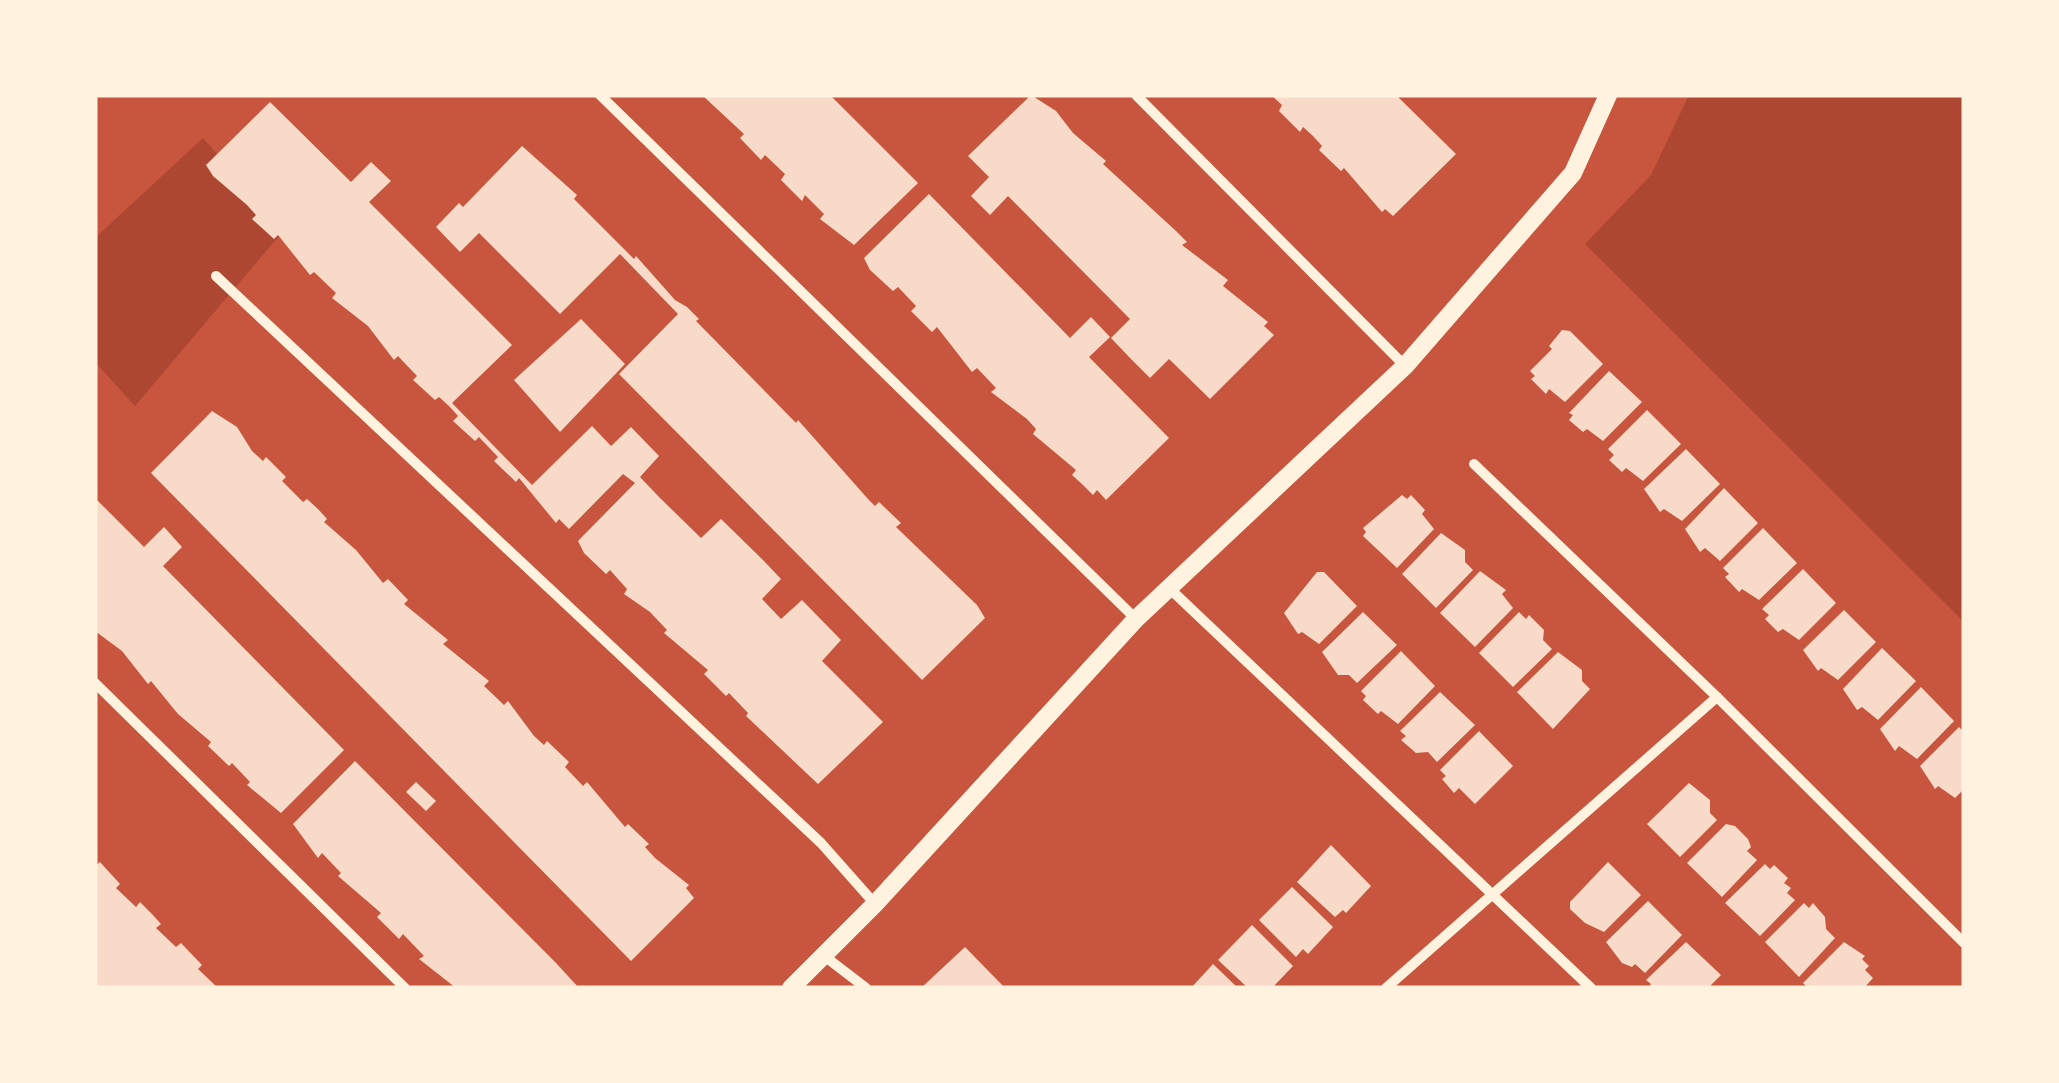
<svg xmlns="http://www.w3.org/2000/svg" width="2059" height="1083" font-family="'Noto Sans',sans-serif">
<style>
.green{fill:#ae4732}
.building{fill:#f7dbc8}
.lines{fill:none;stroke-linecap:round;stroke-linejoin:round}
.minor{stroke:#fff3e0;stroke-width:10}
.tertiary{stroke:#fff3e0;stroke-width:18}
</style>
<rect width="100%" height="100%" fill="#c8553d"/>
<!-- green -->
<g class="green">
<path d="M1689 95H1964V622L1585 244 1651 175Z"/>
<path d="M203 138 284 230 135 406 95 362V238Z"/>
</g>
<!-- building -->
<g class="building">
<path d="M702 95H830L918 183 854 245 820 219 824 214 805 195 802 201 781 180 785 174 765 155 761 160 740 138 744 134Z"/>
<path d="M1031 95 1056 111 1073 133 1106 161 1103 164 1176 231 1187 242 1182 245 1228 280 1223 286 1268 322 1264 326 1274 335 1210 399 1169 359 1150 378 1130 358 1111 338 1130 319 1008 196 990 215 971 196 989 177 968 156Z"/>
<path d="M1271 95H1396L1456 154 1393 216 1385 209 1382 212 1344 168 1341 171 1319 150 1322 146 1313 136 1303 127 1300 132 1279 111 1282 105Z"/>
<path d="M270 102 351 182 371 162 391 181 369 202 512 345 452 403 532 485 592 426 611 446 631 427 659 456 640 477 659 497 701 538 721 519 763 560 781 579 762 599 781 619 802 600 841 640 822 661 883 722 818 784 746 716 748 713 729 693 726 696 704 674 708 670 664 633 667 630 650 612 624 594 627 589 610 570 606 574 584 553 578 541 635 483 623 474 569 529 559 519 556 523 519 478 516 482 494 461 498 457 479 437 475 441 453 421 458 416 449 406 439 397 435 400 413 380 417 376 398 356 394 360 368 326 332 298 336 293 314 272 310 275 278 235 274 239 252 219 256 215 247 205 213 176 206 165Z"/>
<path d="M522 146 577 195 574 199 634 259 636 256 675 300 687 307 699 319 696 321 796 423 798 420 868 499 875 506 879 502 901 523 896 527 977 605 985 618 922 680 619 374 678 314 620 254 560 314 479 233 460 252 436 227 459 203 463 207Z"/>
<path d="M929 194 1070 338 1091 317 1110 337 1089 357 1169 438 1106 500 1097 490 1093 495 1082 484 1072 475 1076 470 1033 434 1036 429 1027 419 991 392 996 388 977 368 972 372 937 327 932 332 911 311 916 306 898 287 893 291 870 270 864 258Z"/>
<path d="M581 319 625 364 560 432 514 380Z"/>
<path d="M1562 330 1570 331 1603 364 1565 402 1549 389 1546 394 1531 379 1535 376 1530 371 1552 349 1549 346Z"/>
<path d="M1609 371 1642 402 1603 441 1587 429 1583 432 1569 420 1573 415 1569 413Z"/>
<path d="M1647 410 1681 444 1643 481 1626 468 1622 472 1609 460 1614 455 1608 449Z"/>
<path d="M212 411 237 427 252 451 263 461 266 457 286 477 282 481 303 502 307 499 318 509 327 519 324 522 356 550 383 583 388 579 408 600 404 604 448 640 443 644 489 681 484 686 504 705 508 701 534 736 544 745 547 741 569 762 565 767 583 786 587 782 625 827 628 824 649 844 645 847 655 858 689 885 686 888 694 898 631 961 151 473Z"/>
<path d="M1686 449 1720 484 1682 521 1664 509 1660 512 1644 489Z"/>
<path d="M1724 488 1758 523 1720 561 1705 548 1700 552 1685 529Z"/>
<path d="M1402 495 1407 499 1411 495 1425 510 1422 514 1434 529 1397 568 1363 536 1366 532 1363 528Z"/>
<path d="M95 498 144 547 164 527 182 547 163 566 344 750 281 813 247 785 250 782 232 763 229 766 208 746 211 742 178 714 151 681 148 684 122 651 95 631Z"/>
<path d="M1763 528 1797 563 1759 600 1742 589 1739 592 1725 577 1729 574 1723 568Z"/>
<path d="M1441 533 1465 550V562L1473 570 1436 608 1402 574Z"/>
<path d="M1803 569 1836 603 1799 640 1783 629 1778 632 1765 619 1769 615 1762 609Z"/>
<path d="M1480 571 1506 590 1502 594 1513 608 1475 647 1440 613Z"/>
<path d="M1317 572H1324L1357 606 1319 644 1302 632 1298 634 1284 613Z"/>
<path d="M1844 610 1876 642 1838 680 1821 668 1818 671 1803 650Z"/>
<path d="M1363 612 1397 645 1357 683 1349 675H1338L1322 652Z"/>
<path d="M1519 612 1526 619 1529 615 1544 630 1543 640 1552 649 1513 687 1479 653Z"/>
<path d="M1882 648 1916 681 1878 720 1862 707 1857 710 1843 689Z"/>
<path d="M1401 651 1435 686 1398 724 1381 711 1378 714 1363 700 1366 696 1361 691Z"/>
<path d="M1558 652 1582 670V681L1590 689 1553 729 1517 692Z"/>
<path d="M1921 687 1954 721 1917 759 1899 746 1895 751 1880 729Z"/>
<path d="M1440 692 1475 725 1437 762 1428 752 1416 753 1401 740 1406 736 1400 731Z"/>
<path d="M1959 727 1964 732V789L1955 798 1938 786 1935 789 1920 766Z"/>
<path d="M1479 731 1513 766 1475 804 1459 788 1454 793 1442 779 1446 776 1440 770Z"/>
<path d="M355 761 556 963 579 988H456L419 959 424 956 403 934 399 939 377 917 381 913 338 876 341 873 322 853 318 858 293 824Z"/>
<path d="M416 782 436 801 426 811 406 792Z"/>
<path d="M1689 783 1710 800V813L1717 820 1680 857 1647 824Z"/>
<path d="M1726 824 1735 826 1748 839 1751 847 1747 851 1757 860 1722 897 1687 863Z"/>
<path d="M1331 845 1371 886 1346 913 1343 910 1335 917 1297 882Z"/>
<path d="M100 862 120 884 116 888 136 907 140 902 152 914 161 924 156 928 176 947 181 943 202 965 198 969 218 988H95V866Z"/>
<path d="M1608 862 1641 895 1604 932 1585 923 1570 909V902Z"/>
<path d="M1765 864 1770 869 1774 865 1788 878 1784 883 1791 888 1787 893 1795 900 1760 936 1725 903Z"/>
<path d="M1292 887 1333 927 1308 954 1303 949 1296 957 1259 920Z"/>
<path d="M1648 901 1682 935 1645 973 1635 964 1632 967 1622 963 1606 942Z"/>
<path d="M1804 903 1809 908 1813 903 1825 917 1826 929 1835 938 1799 977 1765 942Z"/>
<path d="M1252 925 1293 966 1272 988H1248L1218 960Z"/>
<path d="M1686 942 1721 975 1708 988H1648L1651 984 1646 980Z"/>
<path d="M1844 942 1865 956 1862 959 1869 966 1865 970 1873 978 1864 988H1808L1803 983Z"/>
<path d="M965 947 1005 988H921Z"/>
<path d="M1213 964 1238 988H1191Z"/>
</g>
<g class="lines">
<!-- minor -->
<g class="minor">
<path d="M600 95 1136 619"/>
<path d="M1136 95 1405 366"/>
<path d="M216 276 821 843 875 904"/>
<path d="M1474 464 1717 697 1964 943"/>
<path d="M1168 587 1591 988"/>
<path d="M95 683 405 988"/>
<path d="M823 955 866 988"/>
<path d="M1386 988 1717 697"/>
</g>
<!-- tertiary -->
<path class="tertiary" d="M791 988 875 904 1136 619 1405 366 1573 173 1608 95"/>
</g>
<!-- border -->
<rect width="2059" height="1083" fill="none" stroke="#fff3e0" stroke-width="195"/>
</svg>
